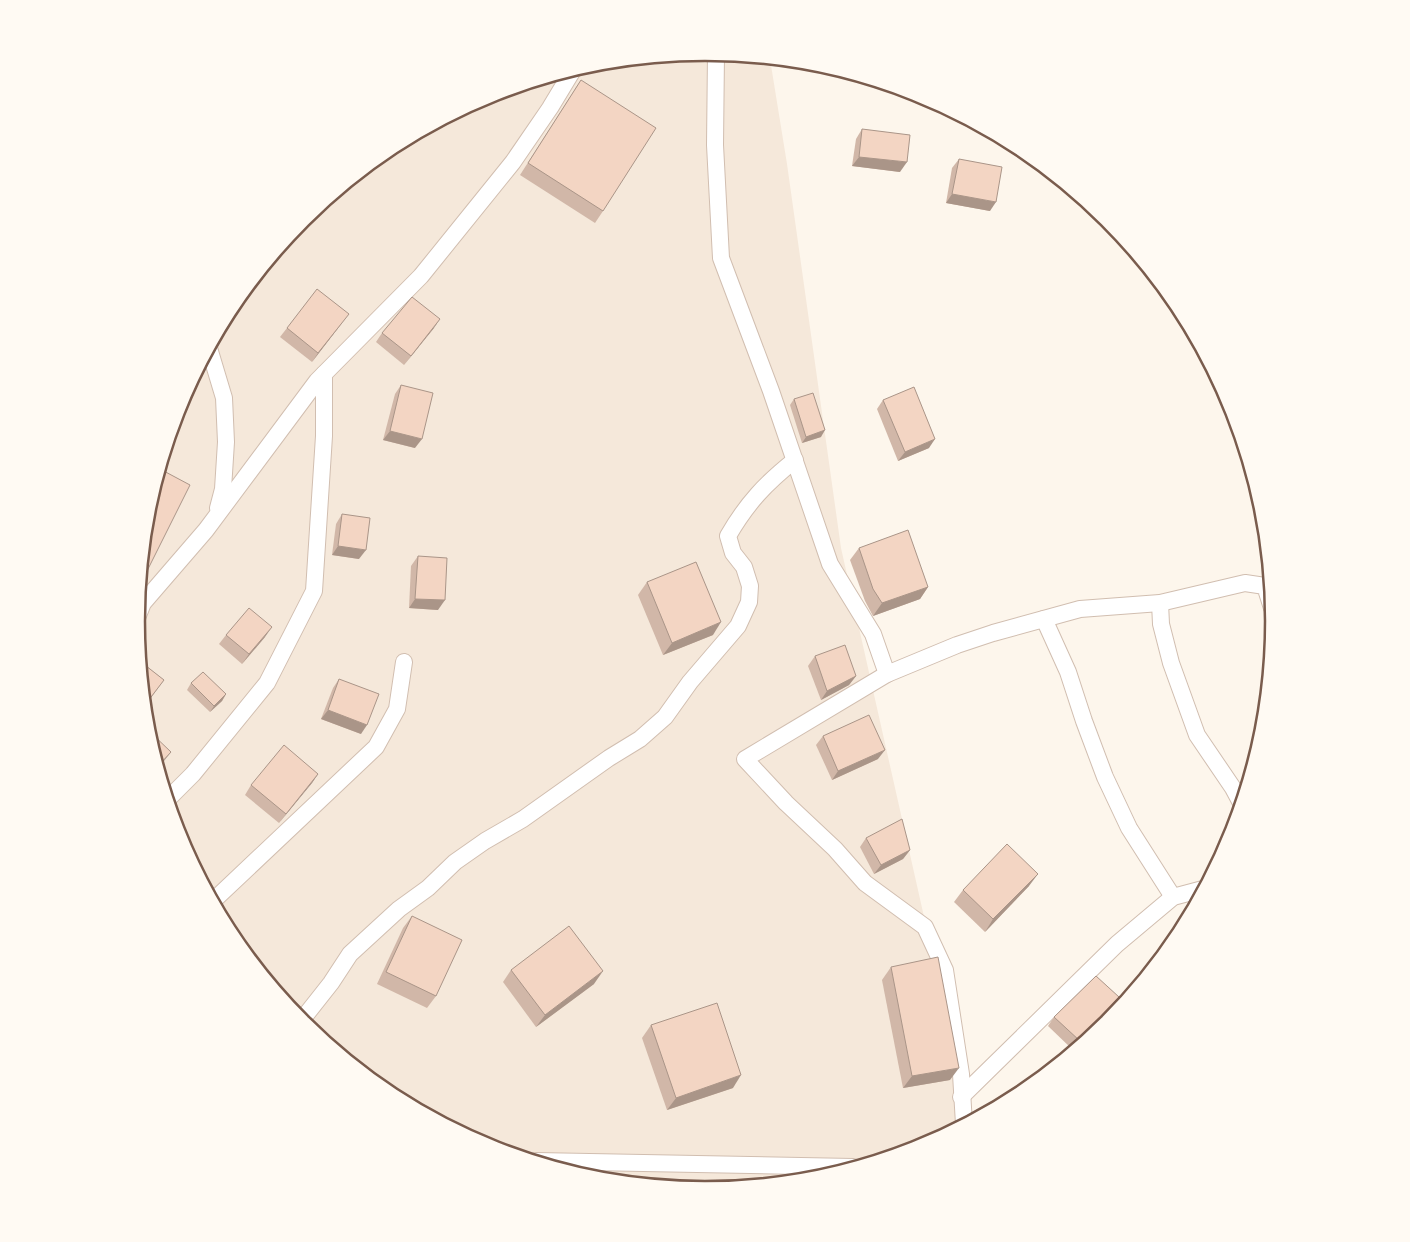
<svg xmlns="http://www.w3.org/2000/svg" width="1410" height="1242" font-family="Jost,sans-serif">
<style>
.residential{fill:#f5e8da}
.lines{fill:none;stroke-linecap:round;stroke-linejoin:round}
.street-casing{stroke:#d1beb0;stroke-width:18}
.street{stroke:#fff;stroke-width:16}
.wall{fill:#d1b7a8}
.shaded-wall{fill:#aa9588}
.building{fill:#f3d5c3;stroke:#aa9588}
.rim{fill:none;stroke:#7a5c4d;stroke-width:2.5}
</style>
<rect width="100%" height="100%" fill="#fdf6ec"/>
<!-- residential -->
<path class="residential" d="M705 53 770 59 787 164 841 548 970 1121 922 1146 816 1179 705 1189 594 1179 487 1146 389 1094 303 1023 232 937 180 838 147 732 137 621 147 510 180 403 232 305 303 219 389 148 488 96 594 63Z"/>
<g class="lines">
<!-- street casing -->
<g class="street-casing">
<g id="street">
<path d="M716 54 715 145 721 258 771 391 830 564 873 634 887 674"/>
<path d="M209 348 224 398 226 442 223 489 218 508"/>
<path d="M1160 603 1161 624 1171 663 1197 735 1233 788 1241 803"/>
<path d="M137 618 143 603 206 530 317 381 421 276 513 162 550 108 573 70"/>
<path d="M1044 619 1068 672 1084 721 1105 777 1129 828 1173 897"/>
<path d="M168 799 193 774 267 683 314 591 324 436V374"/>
<path d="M213 901 376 747 397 709 404 662"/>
<path d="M301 1021 331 983 350 954 399 909 428 888 455 862 485 841 523 819 609 758 640 739 665 717 690 682 738 626 749 602 750 586 744 567 733 553 728 536C747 503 766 483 795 460"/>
<path d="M961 1097 1117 944 1173 897 1203 889"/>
<path d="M964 1124 961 1074 945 970 925 927 865 883 835 849 786 803 745 759 887 674 957 645 993 633 1080 609 1160 603 1245 583 1265 586 1272 608"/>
<path d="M536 1161 853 1167"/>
</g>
</g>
<!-- street -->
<use href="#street" class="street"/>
</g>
<!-- wall -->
<g class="wall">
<path d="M581 80 603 211 595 223 520 175Z"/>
<path d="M862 129 900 172 852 166 856 139Z"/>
<path d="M959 159 990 211 946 203 952 168Z"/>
<path d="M342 323 312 362 280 337 287 328Z"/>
<path d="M434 328 404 365 376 342 382 333Z"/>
<path d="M401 385 415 448 383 440 395 394Z"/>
<path d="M794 399 821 437 802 443 790 405Z"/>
<path d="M883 400 929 448 898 461 877 409Z"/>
<path d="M342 514 359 559 332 555 336 524Z"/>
<path d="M859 548 928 587 920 599 873 616 865 601 850 560Z"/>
<path d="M418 556 438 610 409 608 411 566Z"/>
<path d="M647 582 713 635 663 655 638 595Z"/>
<path d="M226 635 265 637 242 664 219 644Z"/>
<path d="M815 656 856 676 849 685 821 700 808 666Z"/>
<path d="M141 662 164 680 145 706Z"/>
<path d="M339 679 361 734 321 719 333 688Z"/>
<path d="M191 683 226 694 222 701 210 712 187 690Z"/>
<path d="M823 736 878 759 832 780 816 745Z"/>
<path d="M318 774 312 783 279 823 245 795 251 785Z"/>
<path d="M866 838 910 850 903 859 874 874 860 847Z"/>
<path d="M1029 886 985 932 954 902 963 890Z"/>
<path d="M412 916 436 996 427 1008 377 984 403 928Z"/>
<path d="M1159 960 1125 1001 1122 999 1129 989Z"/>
<path d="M891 967 950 1080 903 1088 882 980Z"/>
<path d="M511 970 594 984 536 1027 503 982Z"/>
<path d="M1119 997 1113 1007 1073 1050 1048 1026 1054 1017Z"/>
<path d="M651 1025 733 1088 667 1110 642 1038Z"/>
</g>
<!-- shaded-wall -->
<g class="shaded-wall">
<path d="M859 157 907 162 900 172 852 166Z"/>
<path d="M952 194 996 202 990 211 946 203Z"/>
<path d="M349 314 342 323 312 362 318 353Z"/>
<path d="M440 319 434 328 404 365 411 356Z"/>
<path d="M825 430 821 437 802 443 806 437Z"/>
<path d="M390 431 422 439 415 448 383 440Z"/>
<path d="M935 439 929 448 898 461 905 452Z"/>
<path d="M338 546 366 550 359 559 332 555Z"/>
<path d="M928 587 920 599 873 616 882 603Z"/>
<path d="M415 599 445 600 438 610 409 608Z"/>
<path d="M721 622 713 635 663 655 672 643Z"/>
<path d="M272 627 265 637 242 664 249 654Z"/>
<path d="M856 676 849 685 821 700 827 691Z"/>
<path d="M226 694 222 701 210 712 214 706Z"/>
<path d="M328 710 367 725 361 734 321 719Z"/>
<path d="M885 750 878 759 832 780 838 771Z"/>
<path d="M171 752 164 761 158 768V766Z"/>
<path d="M318 774 312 783 279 823 286 814Z"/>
<path d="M910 850 903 859 874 874 881 865Z"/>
<path d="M1038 874 1029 886 985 932 993 919Z"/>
<path d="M603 971 594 984 536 1027 545 1015Z"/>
<path d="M1119 997 1113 1007 1073 1050 1080 1041Z"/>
<path d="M959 1068 950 1080 903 1088 912 1076Z"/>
<path d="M741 1075 733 1088 667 1110 676 1098Z"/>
</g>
<!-- building -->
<g class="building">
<path d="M581 80 656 128 603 211 528 163Z"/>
<path d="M862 129 910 135 907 162 859 157Z"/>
<path d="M959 159 1002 167 996 202 952 194Z"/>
<path d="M317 289 349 314 318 353 287 328Z"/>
<path d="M412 297 440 319 411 356 382 333Z"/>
<path d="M401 385 433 393 422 439 390 431Z"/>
<path d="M914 387 935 439 905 452 883 400Z"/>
<path d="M813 393 825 430 806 437 794 399Z"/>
<path d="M160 469 190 485 140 585 147 510Z"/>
<path d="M342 514 370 518 366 550 338 546Z"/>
<path d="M908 530 928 587 882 603 873 589 859 548Z"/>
<path d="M418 556 447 558 445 600 415 599Z"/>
<path d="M696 562 721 622 672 643 647 582Z"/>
<path d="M249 608 272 627 249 654 226 635Z"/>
<path d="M845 645 856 676 827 691 815 656Z"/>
<path d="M141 662 164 680 148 701 144 698Z"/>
<path d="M203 672 226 694 214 706 191 683Z"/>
<path d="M339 679 379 694 367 725 328 710Z"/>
<path d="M869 715 885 750 838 771 823 736Z"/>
<path d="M148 730 171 752 158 766 147 732Z"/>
<path d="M284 745 318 774 286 814 251 785Z"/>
<path d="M902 819 910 850 881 865 866 838Z"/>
<path d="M1007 844 1038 874 993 919 963 890Z"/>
<path d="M412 916 462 940 436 996 386 972Z"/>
<path d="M569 926 603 971 545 1015 511 970Z"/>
<path d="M938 957 959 1068 912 1076 891 967Z"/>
<path d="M1157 957 1159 960 1132 992 1129 989Z"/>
<path d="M1096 976 1119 997 1080 1041 1054 1017Z"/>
<path d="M717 1003 741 1075 676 1098 651 1025Z"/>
</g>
<!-- crop -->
<path d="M0 0H1410V1242H0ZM145 621a560 560 0 1 1 1120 0a560 560 0 1 1-1120 0Z" fill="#fffaf3" fill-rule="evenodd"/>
<path class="rim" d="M145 621a560 560 0 1 1 1120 0a560 560 0 1 1-1120 0Z"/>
</svg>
